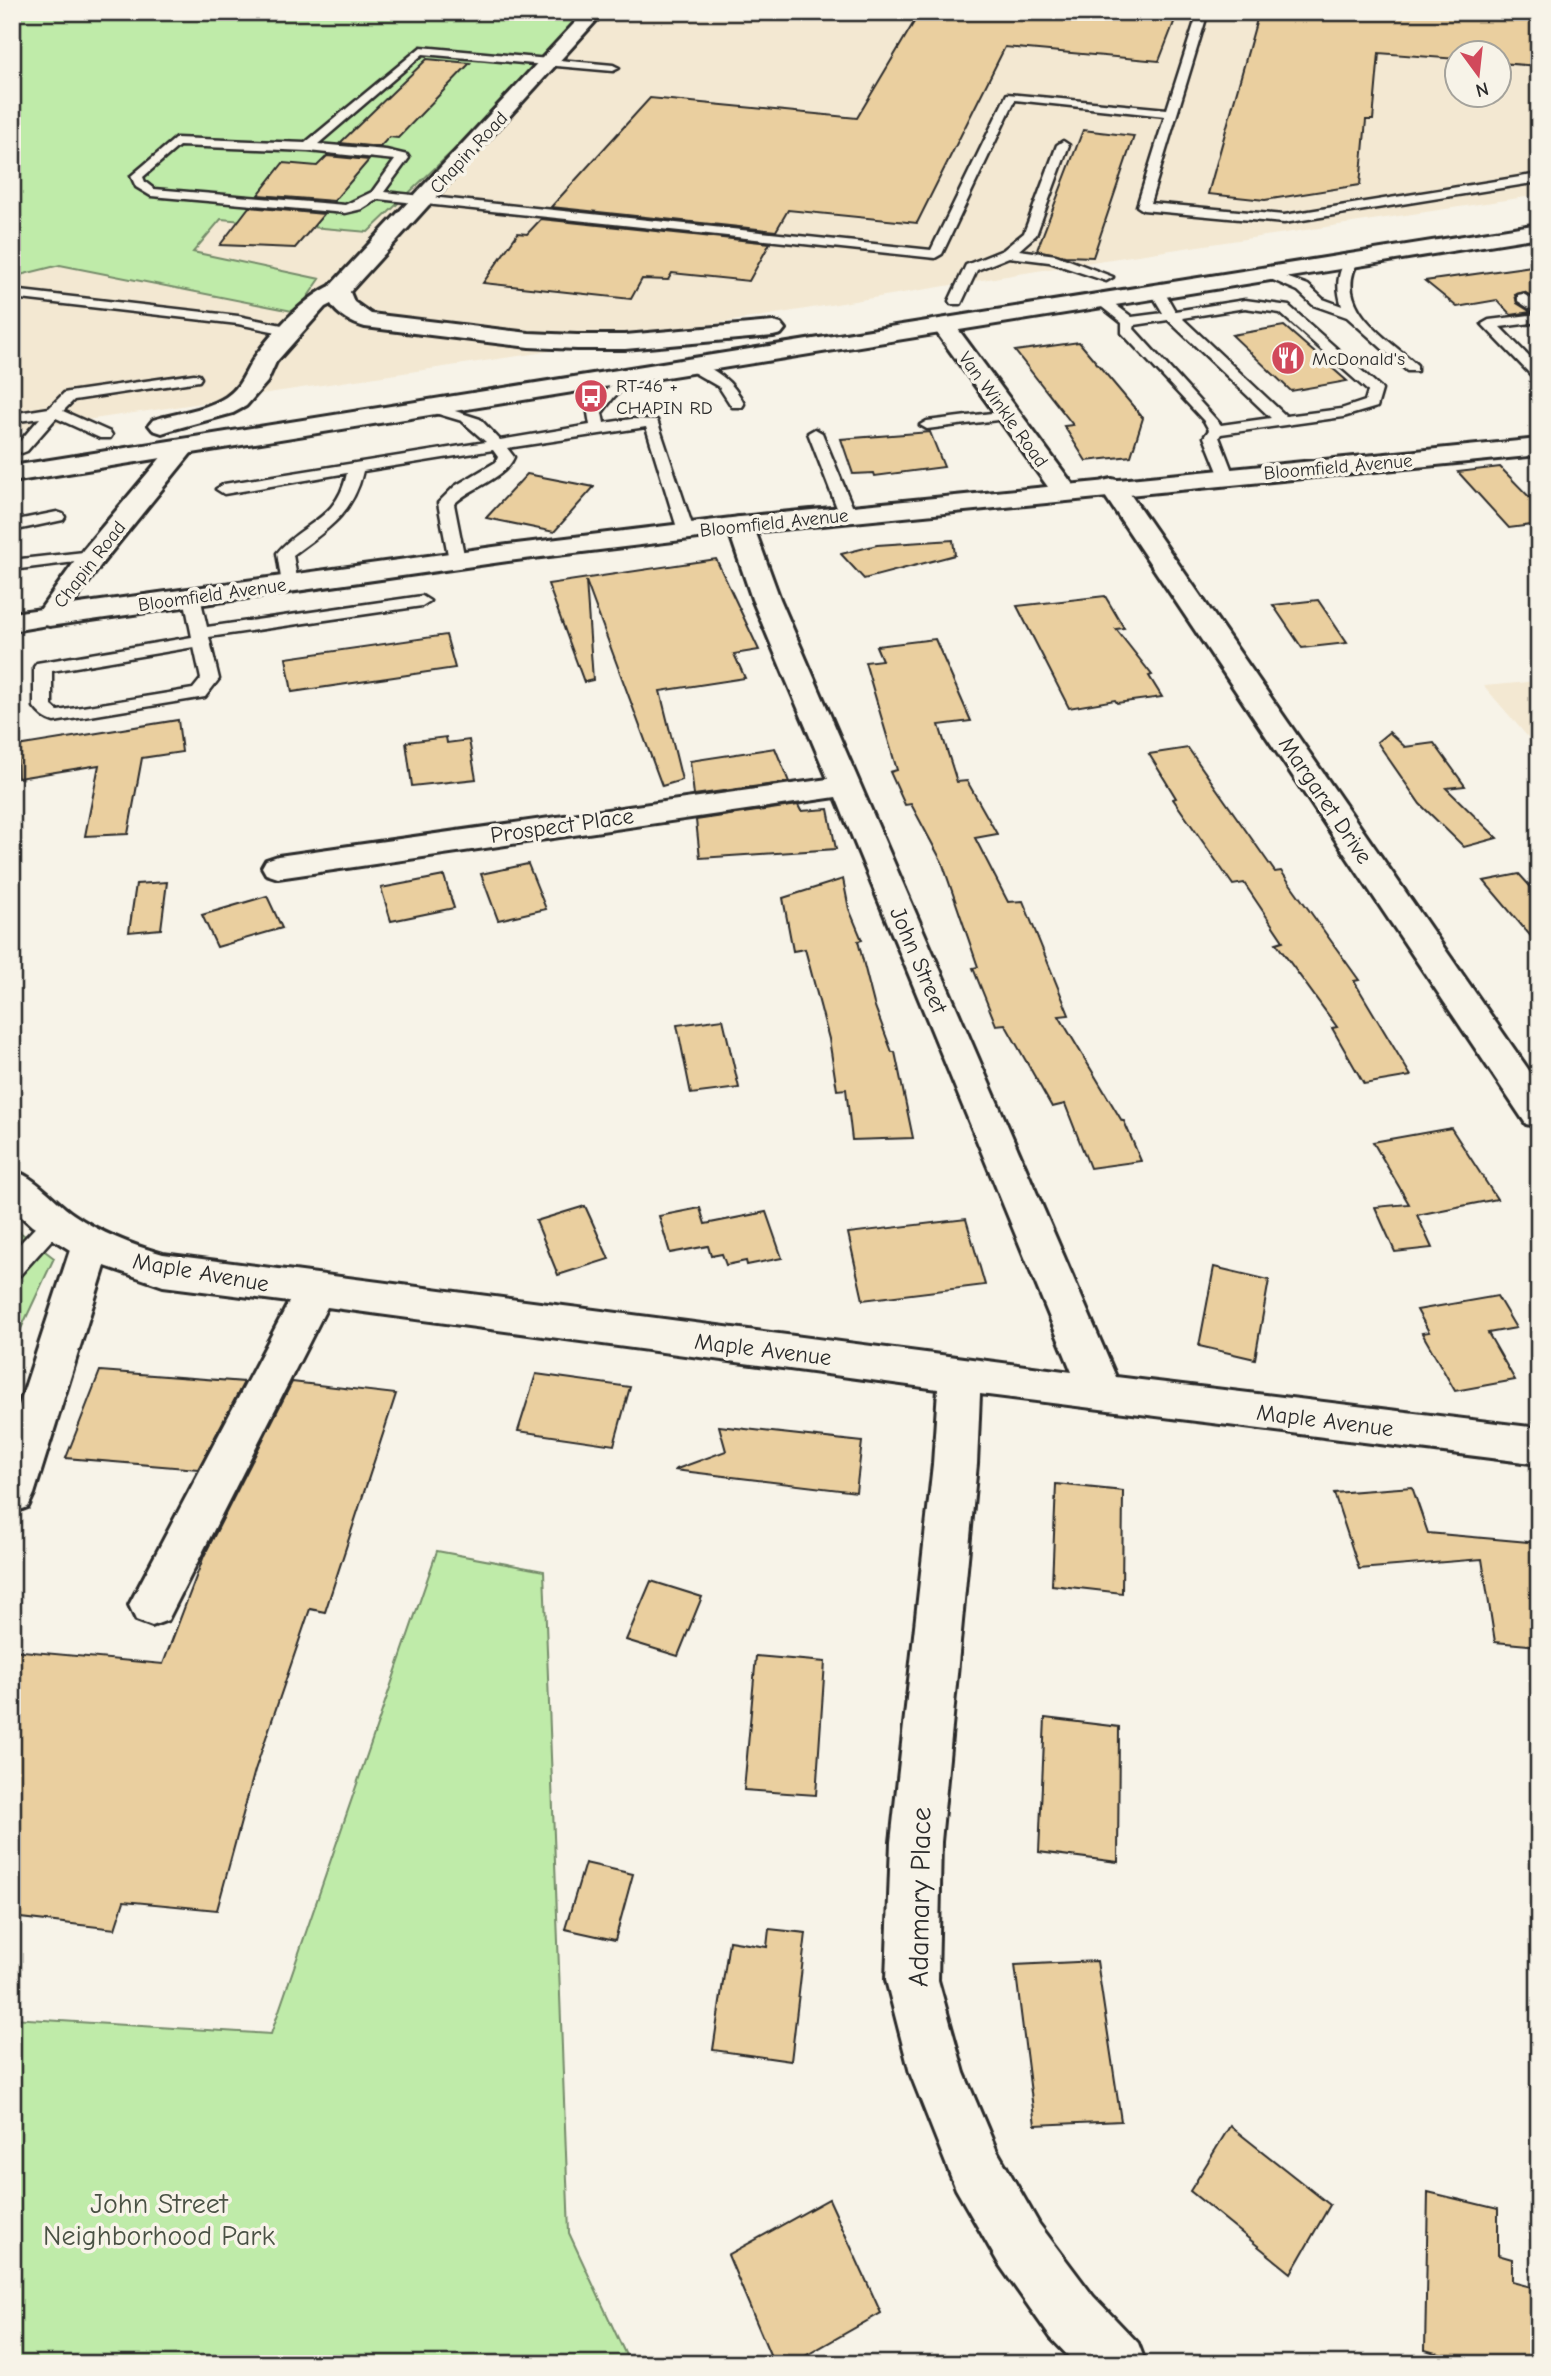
<svg xmlns="http://www.w3.org/2000/svg" width="1551" height="2376" font-family="'Comic Neue',sans-serif">
<style>
.built{fill:#f3e8d2;fill-rule:evenodd}
.green{fill:#bfeba9;stroke:#758b6a;stroke-width:2}
.building{fill:#eacf9f;stroke:#2b2b2b;stroke-width:2}
.lines{fill:none;stroke-linecap:round;stroke-linejoin:round}
.lane-casing{stroke:#2b2b2b;stroke-width:5}
.street-casing{stroke:#2b2b2b;stroke-width:6}
.secondary-casing{stroke:#2b2b2b;stroke-width:6}
.highway-casing{stroke:#2b2b2b;stroke-width:6}
.lane{fill:#f7f3e8;fill-rule:evenodd}
.street{fill:#f7f3e8;fill-rule:evenodd}
.secondary{fill:#f7f3e8;fill-rule:evenodd}
.highway{fill:#f7f3e8;fill-rule:evenodd}
.labels{text-anchor:middle;stroke-width:7;stroke-linejoin:round;paint-order:stroke}
.far-street-label{font-size:19px;fill:#2b2b2b;stroke:#f7f3e8}
.far-poi-label{font-size:19px;fill:#2b2b2b;stroke:#f7f3e8;text-anchor:start}
.street-label{font-size:23px;fill:#2b2b2b;stroke:#f7f3e8}
.near-street-label{font-size:28px;fill:#2b2b2b;stroke:#f7f3e8}
.near-park-label{font-size:28px;fill:#495144;stroke:#f7f3e8}
</style>
<rect width="100%" height="100%" fill="#f7f3e8"/>
<filter id="ink" filterUnits="userSpaceOnUse"><feTurbulence type="fractalNoise" baseFrequency=".0143" numOctaves="2"/><feDisplacementMap in="SourceGraphic" scale="14" xChannelSelector="R" yChannelSelector="G"/><feConvolveMatrix kernelMatrix="1 2 1 2 8 2 1 2 1" color-interpolation-filters="sRGB"/></filter>
<g filter="url(#ink)">
<!-- built -->
<g class="built">
<path d="M593 12H1539V195L1098 261 532 354 12 431V277L60 265 297 312 320 279 193 253 221 219 368 232ZM1456 52H1498V94H1456Z"/>
<path d="M1539 681V750L1484 686Z"/>
</g>
<!-- green -->
<g class="green">
<path d="M12 12H593L550 58 368 232 221 219 193 252 320 279 297 312 60 265 12 277Z"/>
<path d="M12 1226 54 1258 12 1348Z"/>
<path d="M437 1551 544 1571 569 2233 630 2364H12V2018L271 2034Z"/>
</g>
<!-- building -->
<g class="building">
<path d="M920 12H1178L1159 61 1005 47 917 223 788 210 776 231 551 207 650 98 857 118Z"/>
<path d="M1259 12H1434L1539 22V66L1499 63V52H1457V59L1379 53 1373 120H1366L1360 185 1265 200 1208 194Z"/>
<path d="M427 59 470 63 398 138 389 137 380 147 340 143Z"/>
<path d="M1083 130 1134 136 1093 257 1065 256 1037 250Z"/>
<path d="M327 156 369 160 334 201 258 195 283 163 317 166Z"/>
<path d="M249 207 324 214 295 248 220 245Z"/>
<path d="M541 219 770 243 749 281 672 273 668 280 642 279 631 299 483 283 518 233 527 234Z"/>
<path d="M1539 265V300L1524 292 1515 295 1517 303 1531 312 1511 315 1497 300 1457 307 1425 281Z"/>
<path d="M1284 326 1347 381 1291 391 1232 335Z"/>
<path d="M1079 342 1143 418 1131 456 1086 461 1064 426 1073 425 1015 351Z"/>
<path d="M930 432 944 467 875 476 874 473 853 474 841 439Z"/>
<path d="M1500 467 1539 507V524L1509 528 1458 472Z"/>
<path d="M527 474 594 487 554 532 486 518Z"/>
<path d="M953 540 955 555 864 579 841 554 877 545Z"/>
<path d="M716 559 759 650 734 654 745 678 660 691 682 780 662 786 586 581 593 680 584 682 548 584Z"/>
<path d="M1105 596 1124 628 1116 629 1152 675 1149 676 1162 697 1117 703 1115 700 1069 708 1017 606Z"/>
<path d="M1318 600 1347 643 1302 648 1273 605Z"/>
<path d="M446 635 455 668 292 692 286 658Z"/>
<path d="M935 639 971 721 939 725 957 782 967 781 997 834 975 838 1008 902 1023 901 1069 1015 1059 1016 1122 1121H1124L1141 1161 1090 1168 1065 1104 1052 1107 1005 1024 996 1025 973 968 978 967 942 862 911 804 905 805 890 772 897 770 865 662 882 660 876 646Z"/>
<path d="M178 720 182 752 142 758 128 834 85 836 99 765 18 778 17 746Z"/>
<path d="M1389 732 1405 747 1434 743 1465 786 1446 788 1497 838 1464 847 1420 804 1377 742Z"/>
<path d="M446 737 447 743 469 740 476 779 412 786 406 742Z"/>
<path d="M775 748 789 782 694 795 690 761Z"/>
<path d="M1188 748 1275 872 1281 871 1359 980 1354 981 1411 1076 1364 1084 1332 1028 1337 1027 1276 943 1283 941 1244 883 1233 885 1173 799 1176 798 1149 754Z"/>
<path d="M798 805 801 811 828 809 836 849 700 858 696 820Z"/>
<path d="M528 864 546 909 498 920 481 874Z"/>
<path d="M1519 874 1539 896V946L1484 881Z"/>
<path d="M444 876 454 908 391 921 381 888Z"/>
<path d="M843 879 849 909 862 940 858 941 874 1004 892 1052H895L913 1138 852 1140 846 1089 837 1090 829 1039 805 949 793 951 783 898Z"/>
<path d="M167 882 161 929 129 932 136 884Z"/>
<path d="M267 896 282 928 217 947 202 915Z"/>
<path d="M723 1019 739 1088 691 1094 677 1025Z"/>
<path d="M1451 1128 1497 1199 1417 1215 1432 1248 1395 1252 1375 1207 1409 1204 1373 1142Z"/>
<path d="M585 1206 609 1259 558 1275 536 1221Z"/>
<path d="M700 1208 705 1224 766 1212 782 1258 747 1265 746 1261 726 1265 722 1254 711 1256 708 1246 670 1253 659 1216Z"/>
<path d="M966 1219 985 1285 863 1300 848 1233Z"/>
<path d="M1214 1267 1269 1280 1255 1359 1199 1346Z"/>
<path d="M1497 1296 1516 1328 1488 1333 1515 1380 1455 1391 1422 1333 1429 1332 1417 1310Z"/>
<path d="M100 1371 244 1382 198 1469 66 1458Z"/>
<path d="M536 1374 630 1387 614 1445 518 1431Z"/>
<path d="M292 1382 396 1394 325 1612 310 1609 255 1770 217 1910 124 1901 115 1929 12 1917V1650L163 1664 204 1556Z"/>
<path d="M719 1426 862 1442 856 1492 674 1470 726 1451Z"/>
<path d="M1056 1484 1123 1491 1122 1593 1052 1585Z"/>
<path d="M1412 1487 1428 1533 1539 1543V1646L1495 1642 1482 1559 1359 1569 1334 1493Z"/>
<path d="M651 1581 702 1597 678 1656 626 1640Z"/>
<path d="M756 1656 825 1662 816 1795 744 1790Z"/>
<path d="M1045 1718 1119 1727 1118 1862 1039 1852Z"/>
<path d="M585 1863 633 1874 615 1940 565 1929Z"/>
<path d="M769 1929 806 1933 791 2061 713 2050 729 1941 767 1947Z"/>
<path d="M1097 1961 1121 2121 1035 2125 1015 1965Z"/>
<path d="M1230 2126 1330 2205 1291 2273 1190 2191Z"/>
<path d="M1428 2192 1498 2209V2255L1512 2259V2282L1539 2289V2364H1475L1425 2350Z"/>
<path d="M829 2199 881 2313 791 2364H774L728 2255Z"/>
</g>
<g class="lines">
<!-- lane casing -->
<g class="lane-casing">
<g id="lane">
<path d="M1198 12H1208L1150 203 1284 215 1539 174V182L1284 223 1143 210 1137 206 1165 116 1015 100 942 254 935 258 378 199 362 209 345 213 151 196 136 187 131 176 176 138 305 143 421 47 613 65 619 68 613 71 423 54 318 144 386 150 407 155 409 158 384 192 931 250 1007 94 1167 109ZM179 146 308 151 395 160 372 192 345 205 154 189 145 182 143 177Z"/>
<path d="M1493 12 1539 13V19L1498 15Z"/>
<path d="M1063 141 1069 145 1036 235 1019 250 1056 255 1113 277 1106 281 1049 262 1009 257 977 270 961 304H951L949 301 966 265 1003 250 1024 233 1057 145Z"/>
<path d="M1352 256 1359 260C1331 306 1387 338 1417 365V371H1407L1347 317 1313 305 1298 291 1257 273 1264 269 1308 285 1323 299 1342 306C1336 287 1337 274 1347 257Z"/>
<path d="M1157 287 1162 288 1175 311 1245 300 1289 306 1380 387 1382 390 1377 407 1343 417 1221 434 1219 437 1234 476 1231 479H1221L1204 437 1209 430 1204 421 1122 333V323L1093 300 1095 297H1105L1132 317 1163 313 1150 291ZM1245 308 1280 313 1368 391 1365 401 1341 409 1286 416 1182 318ZM1168 320 1271 418 1221 425 1134 329 1135 325Z"/>
<path d="M12 290 238 316 292 327 299 331 292 335 238 324 12 298Z"/>
<path d="M1523 294 1539 303V322L1500 327 1539 367V379L1534 378 1482 324 1489 320 1538 314 1518 301V295Z"/>
<path d="M691 361C714 367 734 382 744 404L742 407H732L719 387 686 368 684 365Z"/>
<path d="M630 372 637 376 614 397 602 413 604 423 632 419 657 420 694 531 692 534H680L678 531 646 427 507 448 514 457C505 479 471 487 454 504L465 560 457 565 449 560 438 503 455 486 496 462 498 457 493 450 363 471C353 514 328 529 293 555L298 584 290 589 282 584 277 553C304 521 337 521 347 473L224 494 216 489 224 484 486 442 462 421 425 410 423 407 430 403 480 419 500 440 590 425 588 413 604 391Z"/>
<path d="M194 374 199 375 201 378 199 381 74 400 63 411 110 432 112 435 110 438H100L56 418 27 451 22 453 14 448 40 418 12 422V414L49 408 64 393 69 392Z"/>
<path d="M1008 411 1013 412 1015 415 1013 418 927 429 920 425 927 421Z"/>
<path d="M815 429 822 433 855 513 853 516 847 518 839 513 808 433Z"/>
<path d="M57 512 63 514 65 517 63 520 12 531V521Z"/>
<path d="M93 551 99 553 101 556 99 559 12 570V560Z"/>
<path d="M192 592 200 597 207 627 422 596 430 601 422 606 209 637 219 679 205 697 54 722C46 720 39 714 34 707V667L37 663 192 637 184 597ZM194 647 201 679 193 689 58 711 52 706V671Z"/>
<path d="M54 1213 62 1216 66 1222 62 1228 20 1275 12 1277V1252L46 1216Z"/>
</g>
</g>
<!-- street casing -->
<g class="street-casing">
<g id="street">
<path d="M585 12H604L347 295H331L328 290 331 285Z"/>
<path d="M944 319 952 321 1074 486 1078 492 1074 498 1065 500 1056 498 932 326 936 321Z"/>
<path d="M1112 479 1121 481 1539 1085V1127L1526 1124 1099 487 1103 481Z"/>
<path d="M740 517 750 519 753 525 780 599 1116 1377 1539 1428V1464L980 1394 977 1464 941 1842 938 1980 964 2073 996 2149 1039 2224 1093 2296 1138 2343 1146 2364H1076L1051 2338 999 2264 956 2189 910 2073 886 1980 891 1842 933 1464 938 1389 327 1307 168 1620 152 1626 136 1620 129 1605 289 1302 163 1286 105 1266 34 1494 28 1507 12 1513V1427L70 1250 32 1226 12 1208V1170C36 1177 53 1200 73 1214 100 1233 132 1245 163 1254L1072 1372 836 797 278 878 266 874 262 867 266 860 278 856 828 779 752 599 727 525 730 519Z"/>
<path d="M49 608 59 611 63 617 59 623 12 631V613Z"/>
</g>
</g>
<!-- secondary casing -->
<g class="secondary-casing">
<path id="secondary" d="M183 439 192 442 196 447 103 562 72 605 508 545 740 517 1539 439V455L740 533 508 561 49 626 39 623 35 617 83 550 174 442Z"/>
</g>
<!-- highway casing -->
<g class="highway-casing">
<g id="highway">
<path d="M1539 224V237L12 482V466Z"/>
<path d="M339 283 347 285 354 302 371 314 529 333 577 335H625L773 322 781 324 785 329 781 334 773 336 625 349H577L529 347 365 327C353 324 337 315 331 304L325 307 276 362 267 382 246 406 233 413 171 430 162 433 153 430 149 425 153 420C176 413 206 410 226 397 241 387 245 372 254 358 271 333 311 290 339 283Z"/>
</g>
</g>
<!-- lane -->
<use href="#lane" class="lane"/>
<!-- street -->
<use href="#street" class="street"/>
<!-- secondary -->
<use href="#secondary" class="secondary"/>
<!-- highway -->
<use href="#highway" class="highway"/>
</g>
</g>
<!-- icons -->
<defs>
<g id="restaurant-disc" transform="scale(1.75)"><circle r="9.5" fill="#d1495b" stroke="#f7f3e8"/><path d="M-5-6h1v4h1v-4h1v4h1v-4h1v5L-1.5 .5V6h-2V.5L-5-1ZM5-6V6H3V1.5H1.5Q1.5-4 5-6Z" fill="#fff"/></g>
<g id="bus-disc" transform="scale(1.75)"><circle r="9.5" fill="#d1495b" stroke="#f7f3e8"/><path d="M-5-6H5V4H4V6H2V4H-2V6H-4V4H-5ZM-3.5-4V0h7V-4ZM-3.5 1.2v1.5H-2V1.2ZM2 1.2v1.5H3.5V1.2Z" fill="#fff"/></g>
</defs>
<g fill-rule="evenodd">
<use href="#restaurant-disc" x="1288" y="358"/>
<use href="#bus-disc" x="591" y="396"/>
</g>
<g class="labels">
<!-- far-street labels -->
<g class="far-street-label">
<text transform="translate(468 152) rotate(-47)" y="7">Chapin Road</text>
<text transform="translate(1004 409) rotate(54)" y="7">Van Winkle Road</text>
<text transform="translate(1338 466) rotate(-5)" y="7">Bloomfield Avenue</text>
<text transform="translate(774 522) rotate(-6)" y="7">Bloomfield Avenue</text>
<text transform="translate(89 564) rotate(-52)" y="7">Chapin Road</text>
<text transform="translate(212 594) rotate(-8)" y="7">Bloomfield Avenue</text>
</g>
<!-- far-poi labels -->
<g class="far-poi-label">
<text x="1312" y="365">McDonald's</text>
<text x="616" y="392">RT-46 +<tspan x="616" dy="22">CHAPIN RD</tspan></text>
</g>
<!-- street labels -->
<g class="street-label">
<text transform="translate(1326 800) rotate(56)" y="8">Margaret Drive</text>
<text transform="translate(562 825) rotate(-8)" y="8">Prospect Place</text>
<text transform="translate(919 960) rotate(67)" y="8">John Street</text>
<text transform="translate(201 1272) rotate(10)" y="8">Maple Avenue</text>
<text transform="translate(763 1349) rotate(7)" y="8">Maple Avenue</text>
<text transform="translate(1325 1420) rotate(7)" y="8">Maple Avenue</text>
</g>
<!-- near-street labels -->
<g class="near-street-label">
<text transform="translate(919 1897) rotate(-89)" y="10">Adamary Place</text>
</g>
<!-- near-park labels -->
<g class="near-park-label">
<text x="159" y="2213">John Street<tspan x="159" dy="32">Neighborhood Park</tspan></text>
</g>
</g>
<!-- margin -->
<rect width="1551" height="2376" fill="none" stroke="#f7f3e8" stroke-width="42"/>
<rect x="21" y="21" width="1509" height="2334" fill="none" stroke="#2b2b2b" stroke-width="2.5" filter="url(#ink)"/>
<!-- north arrow -->
<g transform="translate(1478 74) rotate(165)"><circle r="33" fill="#f7f3e8" stroke="#a5a39c" stroke-width="2"/>
<path d="M0-5L12 26L0 18L-12 26Z" fill="#d1495b"/>
<text y="-10" font-size="19" font-weight="bold" text-anchor="middle" fill="#2b2b2b">N</text>
</g>
</svg>
